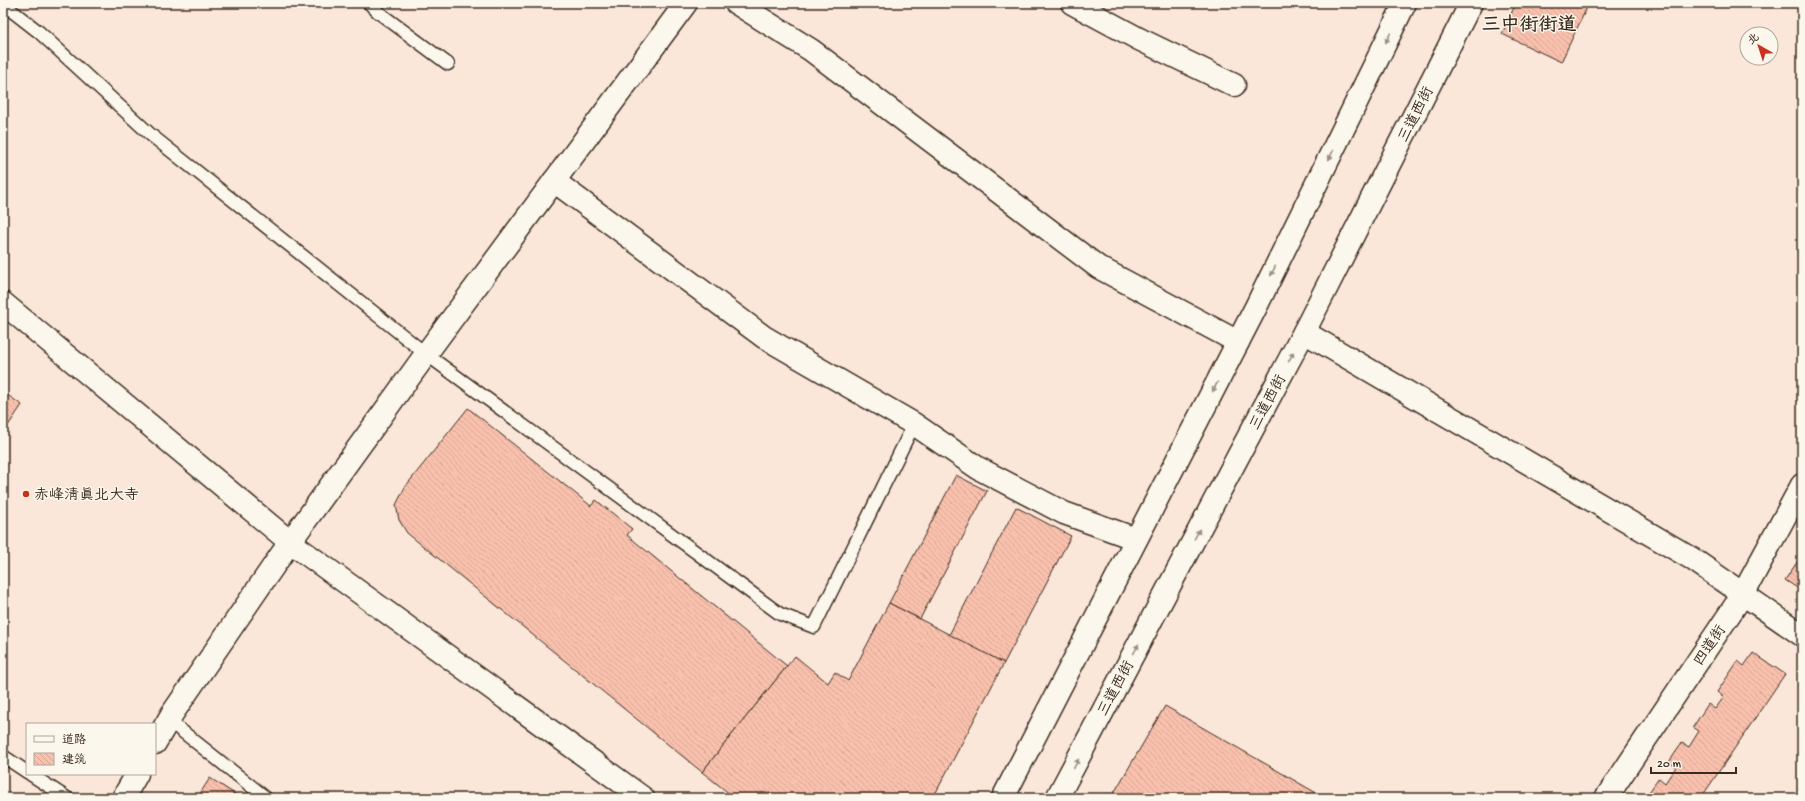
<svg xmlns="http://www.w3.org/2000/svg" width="1805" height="801" font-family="'Gochi Hand','LXGW WenKai TC',sans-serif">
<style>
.building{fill:url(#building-back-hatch);stroke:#3b2a1e}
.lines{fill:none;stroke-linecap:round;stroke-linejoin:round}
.service-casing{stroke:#3b2a1e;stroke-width:15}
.minor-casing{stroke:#3b2a1e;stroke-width:25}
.tertiary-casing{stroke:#3b2a1e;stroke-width:25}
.secondary-casing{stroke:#3b2a1e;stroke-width:25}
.service{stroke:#fbf7ec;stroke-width:12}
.minor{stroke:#fbf7ec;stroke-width:22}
.tertiary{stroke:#fbf7ec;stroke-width:22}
.secondary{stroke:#fbf7ec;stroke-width:22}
.oneway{fill:#9b9085}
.poi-dot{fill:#c8321e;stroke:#fbf7ec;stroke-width:1.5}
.labels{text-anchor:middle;stroke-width:3;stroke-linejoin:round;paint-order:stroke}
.street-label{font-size:15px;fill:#3b2a1e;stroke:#fbf7ec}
.poi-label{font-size:15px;fill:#3b2a1e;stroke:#fbf7ec;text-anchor:start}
.district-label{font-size:19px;font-weight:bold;fill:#3b2a1e;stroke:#fbf7ec}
</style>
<defs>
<pattern id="building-back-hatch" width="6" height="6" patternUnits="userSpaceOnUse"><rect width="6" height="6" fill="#f9c1ad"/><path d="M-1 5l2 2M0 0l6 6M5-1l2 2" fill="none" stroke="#d6a694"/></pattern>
</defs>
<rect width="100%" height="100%" fill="#fae7d9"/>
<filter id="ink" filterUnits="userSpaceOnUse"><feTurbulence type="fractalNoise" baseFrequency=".025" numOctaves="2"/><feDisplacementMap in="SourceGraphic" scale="8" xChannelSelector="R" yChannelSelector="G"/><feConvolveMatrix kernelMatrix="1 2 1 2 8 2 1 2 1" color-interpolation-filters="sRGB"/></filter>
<g filter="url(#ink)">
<!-- building -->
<g class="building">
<path d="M1516 3H1589L1561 62 1502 34Z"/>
<path d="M3 392 22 405 3 433Z"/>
<path d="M468 408 591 506 596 500 632 529 627 535 787 666 702 772 407 533 399 520 396 505 405 487Z"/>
<path d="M956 475 987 491 920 619 889 603Z"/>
<path d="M1016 507 1071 536 1004 663 949 635Z"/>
<path d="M1802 555V591L1785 580Z"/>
<path d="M889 603 1004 663 933 798H735L702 772 795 656 828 683 835 672 848 681Z"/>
<path d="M1753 653 1785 674 1701 798H1645L1659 778 1665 783 1676 767 1669 762 1682 743 1689 747 1699 731 1693 727 1708 704 1715 709 1724 697 1717 692 1738 661 1744 666Z"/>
<path d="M1165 706 1325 798H1111Z"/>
<path d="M210 778 241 798H197Z"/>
</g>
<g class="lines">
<!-- service casing -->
<g class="service-casing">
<g id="service">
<path d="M369 3 378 12 448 64"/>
<path d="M3 4 39 32 151 135 426 354 780 614 814 627 914 424"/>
<path d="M168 720 266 798"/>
<path d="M3 756 27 772"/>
<path d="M30 774 67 798"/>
</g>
</g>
<!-- minor casing -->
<g class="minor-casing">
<g id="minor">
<path d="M736 3 811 50 1098 267 1238 342"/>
<path d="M1072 3 1139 39 1234 85"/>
<path d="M554 181 764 337 914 424 978 468 1064 513 1136 539"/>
<path d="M1304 332 1691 558 1802 635"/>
<path d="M155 743 172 714 290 542 426 354 686 3"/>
<path d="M123 798 137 774"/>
<path d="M1606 798 1743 594 1802 485"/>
</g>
</g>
<!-- tertiary casing -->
<g class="tertiary-casing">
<path id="tertiary" d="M3 303 290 542 643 798"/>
</g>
<!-- secondary casing -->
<g class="secondary-casing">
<g id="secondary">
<path d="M1003 798 1256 307 1405 3"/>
<path d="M1057 798 1304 332 1471 3"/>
</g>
</g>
<!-- service -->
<use href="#service" class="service"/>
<!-- minor -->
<use href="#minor" class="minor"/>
<!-- tertiary -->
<use href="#tertiary" class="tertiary"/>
<!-- secondary -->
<use href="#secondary" class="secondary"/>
</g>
<!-- one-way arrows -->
<defs><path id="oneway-solid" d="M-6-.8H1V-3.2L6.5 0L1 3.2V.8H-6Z"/></defs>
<g class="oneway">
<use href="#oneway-solid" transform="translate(1388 38) rotate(116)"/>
<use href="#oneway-solid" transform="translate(1331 155) rotate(116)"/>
<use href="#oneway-solid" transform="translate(1273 271) rotate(116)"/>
<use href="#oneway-solid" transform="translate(1291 357) rotate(-62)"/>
<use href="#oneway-solid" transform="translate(1215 387) rotate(117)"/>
<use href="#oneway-solid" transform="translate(1197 534) rotate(-62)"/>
<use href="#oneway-solid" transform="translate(1136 649) rotate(-62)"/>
<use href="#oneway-solid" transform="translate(1076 764) rotate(-62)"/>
</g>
</g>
<!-- markers -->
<circle class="poi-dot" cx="26" cy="494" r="4"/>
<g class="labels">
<!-- street labels -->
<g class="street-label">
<text transform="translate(1415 114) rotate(-63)" y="5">三道西街</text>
<text transform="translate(1267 402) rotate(-62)" y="5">三道西街</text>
<text transform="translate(1709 645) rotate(-56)" y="5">四道街</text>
<text transform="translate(1115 688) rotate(-62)" y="5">三道西街</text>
</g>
<!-- poi labels -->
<g class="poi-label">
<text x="34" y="499">赤峰清真北大寺</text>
</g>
<!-- district labels -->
<g class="district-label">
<text x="1529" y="30">三中街街道</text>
</g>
</g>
<!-- margin -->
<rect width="1805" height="801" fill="none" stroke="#fbf7ec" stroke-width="16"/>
<rect x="8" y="8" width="1789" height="785" fill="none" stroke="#3b2a1e" stroke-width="1.5" filter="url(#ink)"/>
<!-- legend -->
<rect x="26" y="723" width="130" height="52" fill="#fbf7ec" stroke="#aea59a"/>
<rect x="34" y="736" width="20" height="6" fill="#fbf7ec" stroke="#aea59a"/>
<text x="62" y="743" font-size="12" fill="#3b2a1e">道路</text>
<rect x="34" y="753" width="20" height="12" fill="url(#building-back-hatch)" stroke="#aea59a"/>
<text x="62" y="763" font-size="12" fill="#3b2a1e">建筑</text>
<!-- north arrow -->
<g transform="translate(1759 46) rotate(321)"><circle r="19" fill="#fbf7ec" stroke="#aea59a"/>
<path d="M0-3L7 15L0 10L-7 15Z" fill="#c8321e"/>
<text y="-6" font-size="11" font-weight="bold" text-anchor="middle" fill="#3b2a1e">北</text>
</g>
<!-- scale -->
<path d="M1651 767v6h85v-6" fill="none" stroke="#3b2a1e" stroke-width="2"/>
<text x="1657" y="767" font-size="12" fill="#3b2a1e" stroke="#fbf7ec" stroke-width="3" paint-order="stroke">20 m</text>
</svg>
